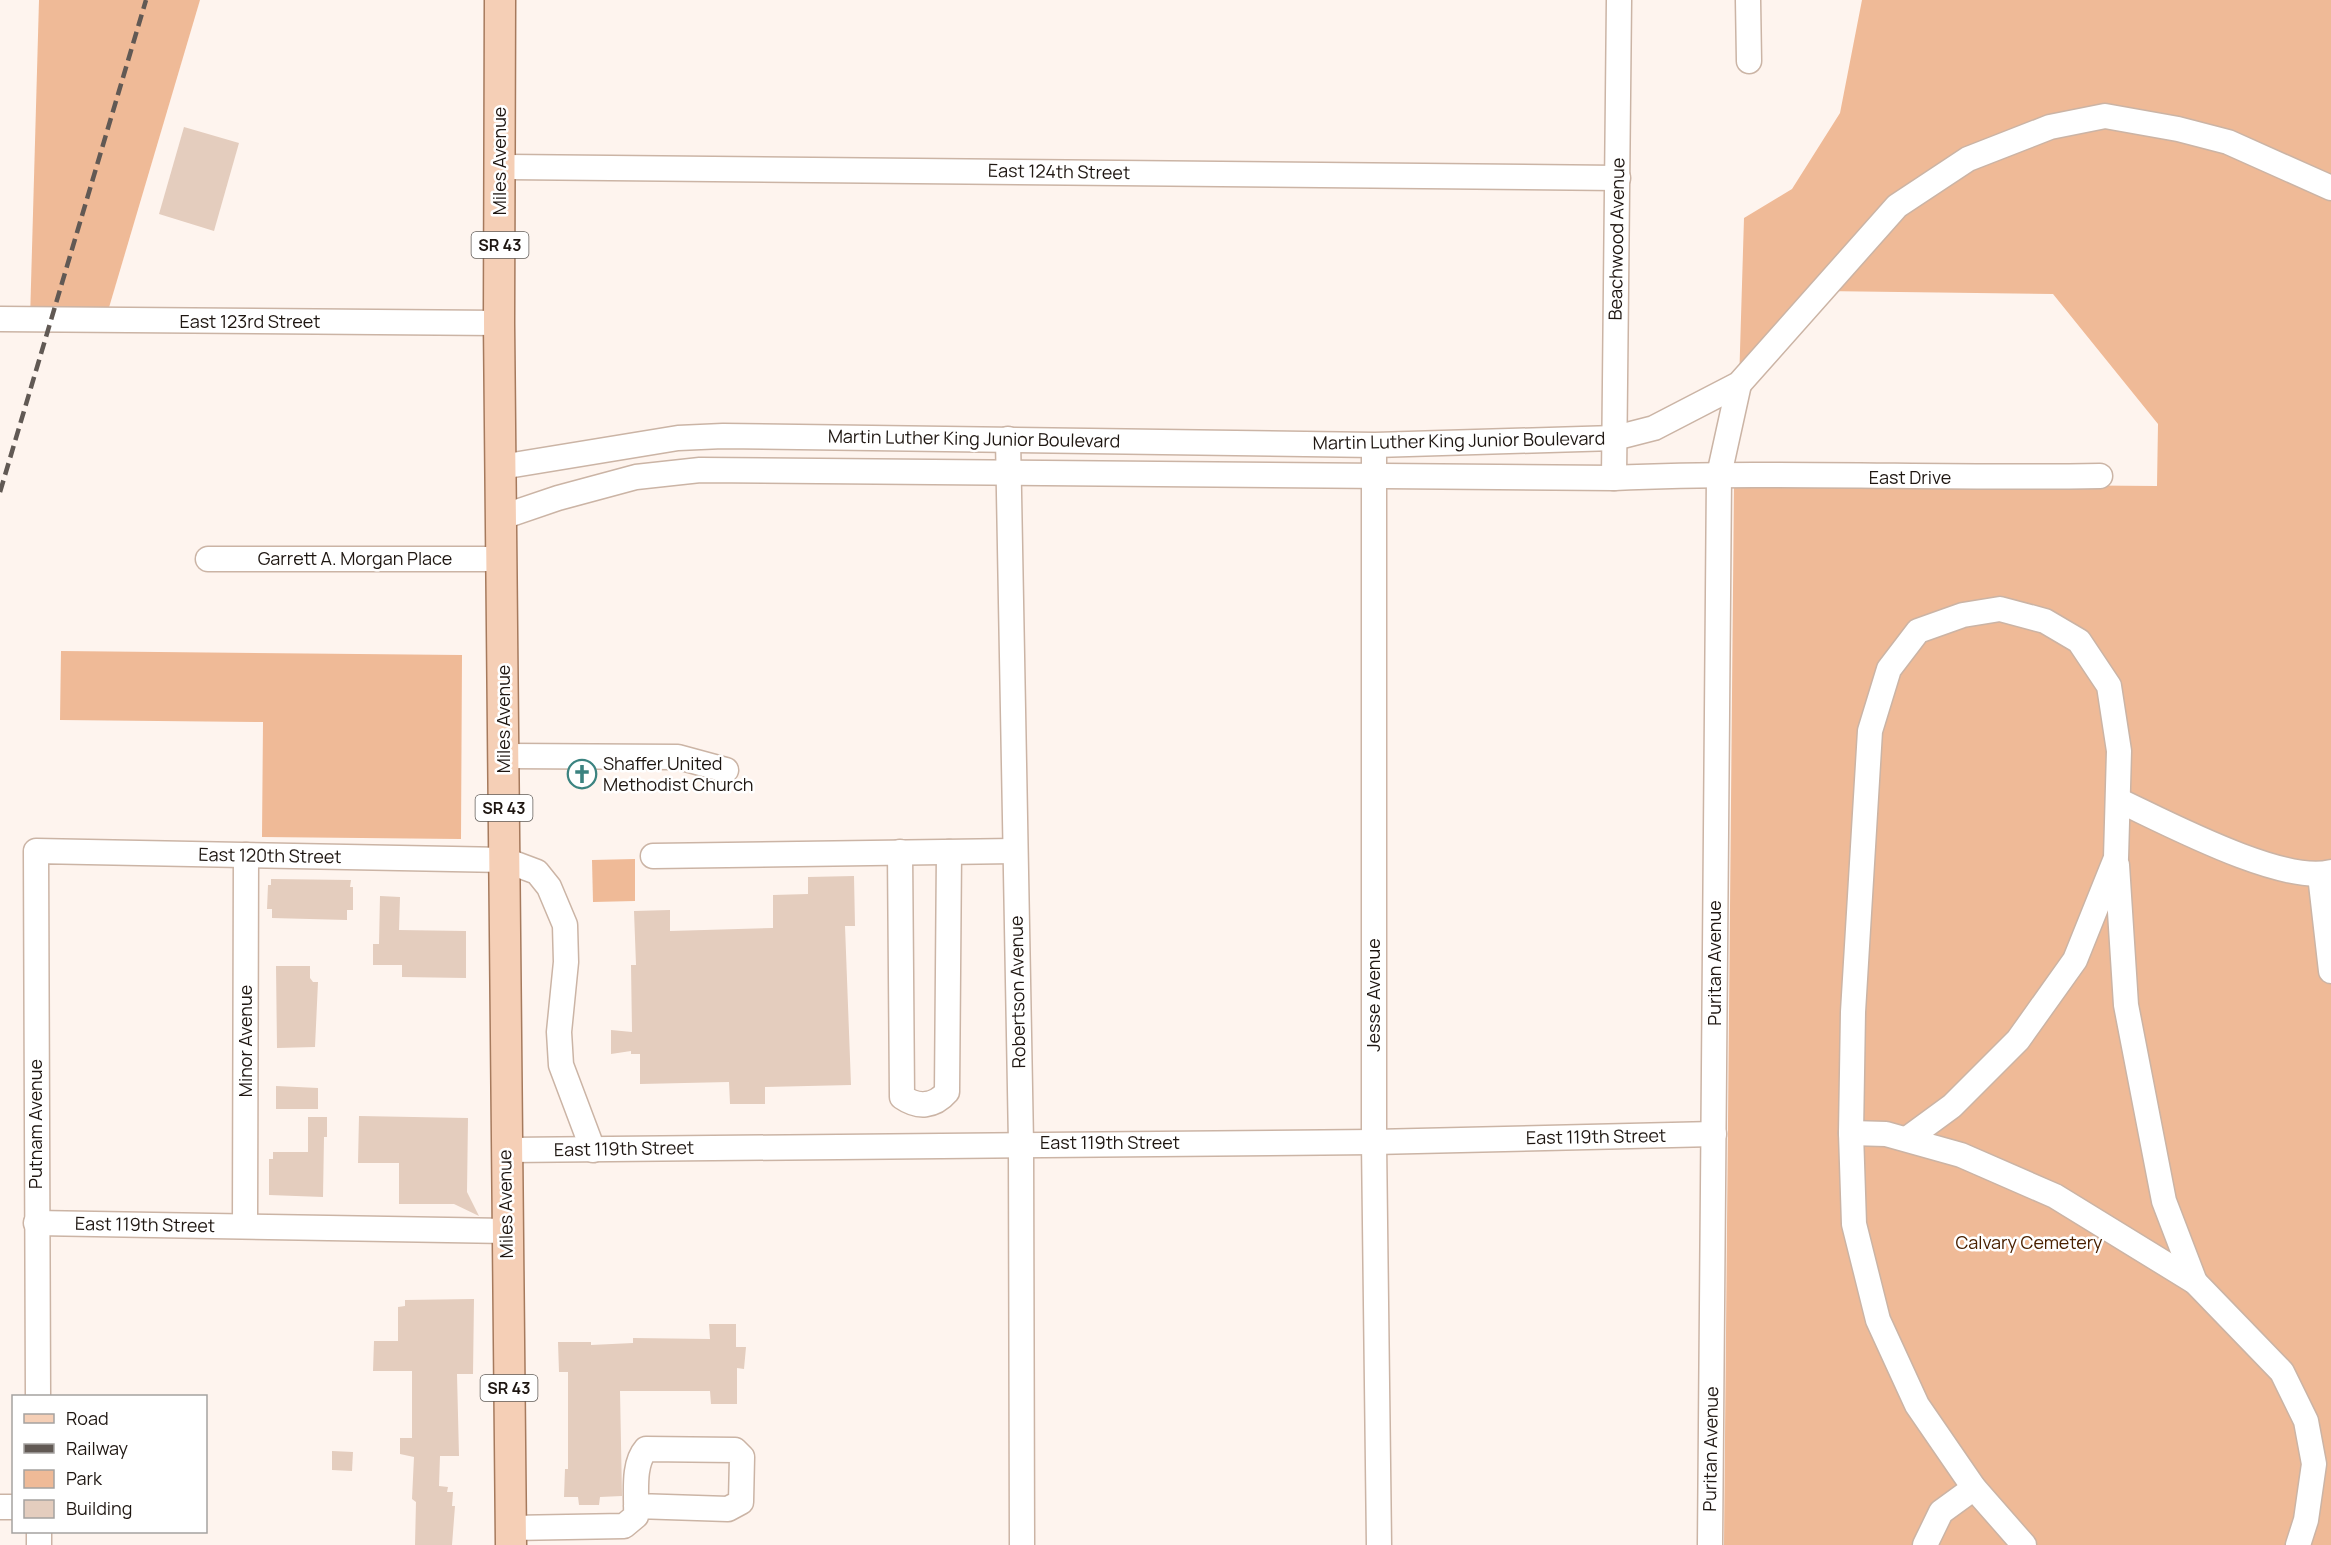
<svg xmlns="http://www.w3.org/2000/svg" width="2331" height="1545" font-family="Manrope,sans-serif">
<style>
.green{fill:#efba97}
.building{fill:#e4cdbe}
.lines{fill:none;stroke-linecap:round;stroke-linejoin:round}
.minor-casing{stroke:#cbb4a5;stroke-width:27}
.major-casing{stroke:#a67a5d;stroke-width:33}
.minor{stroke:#fff;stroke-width:24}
.major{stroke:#f5cfb6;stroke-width:30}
.rail{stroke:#615954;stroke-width:4.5;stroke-dasharray:12 6;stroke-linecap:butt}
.labels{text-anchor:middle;stroke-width:5;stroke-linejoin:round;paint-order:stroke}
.shield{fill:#fff;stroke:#625d59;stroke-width:1.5}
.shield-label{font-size:16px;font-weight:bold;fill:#1f1712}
.street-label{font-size:18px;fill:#1f1712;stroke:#fff}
.poi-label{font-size:18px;fill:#1f1712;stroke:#fff;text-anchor:start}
.park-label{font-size:18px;fill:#4a2100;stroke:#fff}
</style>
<rect width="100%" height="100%" fill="#fef4ee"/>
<!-- green -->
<g class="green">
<path d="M39 0H200L105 321 30 320Z"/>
<path d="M1862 0H2331V1545H1724L1734 483 2157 486 2158 424 2053 294 1822 291 1739 384 1744 218 1792 189 1840 113Z"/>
<path d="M61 651 462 655 461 839 262 837 263 722 60 720Z"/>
<path d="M635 859V901L593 902 592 860Z"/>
</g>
<!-- building -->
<g class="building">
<path d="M184 127 239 143 214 231 159 214Z"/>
<path d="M854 876 855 926H845L851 1085 765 1087V1104H730L729 1082 640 1084V1054H631V1051L611 1054V1030L632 1032 631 965H636L634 911 670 910V931L773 928V895L808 894V877Z"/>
<path d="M271 879 351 880 350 887H353V910H347V920L272 918V909H267L268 885H271Z"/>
<path d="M380 896 400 897 399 930 466 931V978L402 977V965H373V944H379Z"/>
<path d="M276 966H310V978L313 982H318L315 1047 277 1048Z"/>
<path d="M276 1086 318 1088V1109H276Z"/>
<path d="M359 1116 468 1118 467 1192 479 1216 454 1204H399V1163H358Z"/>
<path d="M308 1117H327V1137H324L323 1197 269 1195V1159H273V1152H308Z"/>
<path d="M474 1299 473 1374H457L459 1456H440L439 1486 448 1487 447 1492H453L452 1506H455L452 1545H415L416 1502 412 1499 414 1457 400 1454V1438H412V1371H373L374 1341H398V1307L405 1306V1300Z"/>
<path d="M709 1324H736V1347H746L744 1369 737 1368V1404H711L710 1391H620L622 1496 600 1497 599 1505H579L578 1497H564L565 1469H568V1372H559L558 1342H591V1345L633 1343V1338L710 1339Z"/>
<path d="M332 1451 353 1452 352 1471 332 1470Z"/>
</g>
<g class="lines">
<!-- minor casing -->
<g class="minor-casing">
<g id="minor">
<path d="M1748 0 1749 61"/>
<path d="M500 167 1618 178"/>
<path d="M0 319 499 323"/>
<path d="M1008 439 1021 1143 1022 1545"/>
<path d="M1374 458V1142L1379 1545"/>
<path d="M501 467 678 438 723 436 1375 445 1615 438 1654 428 1739 384 1897 206 1968 159 2050 127 2105 116 2178 129 2228 142 2331 188"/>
<path d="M1614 478 1619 0"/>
<path d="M502 517 558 498 636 477 700 470 1614 478C1776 471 1938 479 2100 476"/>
<path d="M208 559H503"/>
<path d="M504 756 678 757 726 770"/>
<path d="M2118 800C2165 822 2283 885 2331 872"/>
<path d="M900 852 902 1097C918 1108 934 1107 947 1092L949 852"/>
<path d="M653 856 1015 851"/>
<path d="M2117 865 2126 1005 2164 1201 2195 1282"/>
<path d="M2320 875 2331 971"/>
<path d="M1851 1133 1886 1134 1961 1155 2055 1196 2195 1282 2282 1372 2306 1421 2314 1464 2306 1520 2298 1545"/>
<path d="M1907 1139 1952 1106 2018 1040 2075 960 2116 858 2119 751 2109 686 2079 641 2045 621 2000 609 1963 615 1918 631 1889 669 1870 731 1853 1012 1851 1133 1854 1224 1878 1320 1917 1405 1974 1488 2024 1545"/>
<path d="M506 1150 1374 1142 1714 1134"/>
<path d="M36 1223 507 1231"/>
<path d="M245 1226 246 855"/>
<path d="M38 1396 36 851 505 860 537 872 549 887 565 925 566 962 559 1032 561 1065 593 1150"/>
<path d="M0 1507H14"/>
<path d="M511 1528 624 1526 636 1516C637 1495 632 1465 646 1449L735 1450 742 1457 741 1502 728 1509 636 1506"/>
<path d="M39 1532V1545"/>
<path d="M1710 1545 1719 475 1739 384"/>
<path d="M1925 1545 1941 1512 1974 1488"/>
</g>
</g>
<!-- major casing -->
<g class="major-casing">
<path id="major" d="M500 0 499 323 511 1545"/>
</g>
<!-- minor -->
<use href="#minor" class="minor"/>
<!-- major -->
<use href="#major" class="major"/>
<!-- rail -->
<path class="rail" d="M0 492 146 0"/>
</g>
<!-- icons -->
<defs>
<g id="church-ring" transform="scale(1.5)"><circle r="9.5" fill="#fff" stroke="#3b8380" stroke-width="1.5"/><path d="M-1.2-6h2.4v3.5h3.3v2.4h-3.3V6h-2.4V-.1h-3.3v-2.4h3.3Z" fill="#3b8380"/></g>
</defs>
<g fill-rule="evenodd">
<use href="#church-ring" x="582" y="774"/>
</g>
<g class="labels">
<!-- shield labels -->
<g class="shield">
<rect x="471.5" y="232" width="57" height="26" rx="4.5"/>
<rect x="475.5" y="795" width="57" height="26" rx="4.5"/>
<rect x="480.5" y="1375" width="57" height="26" rx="4.5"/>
</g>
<g class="shield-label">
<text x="500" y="251">SR 43</text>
<text x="504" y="814">SR 43</text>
<text x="509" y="1394">SR 43</text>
</g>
<!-- street labels -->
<g class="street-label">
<text transform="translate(500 161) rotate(-90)" y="6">Miles Avenue</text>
<text transform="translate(1059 172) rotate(1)" y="6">East 124th Street</text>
<text transform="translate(1617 239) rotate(-89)" y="6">Beachwood Avenue</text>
<text x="250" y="328">East 123rd Street</text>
<text transform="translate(974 439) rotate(1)" y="6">Martin Luther King Junior Boulevard</text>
<text transform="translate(1459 441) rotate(-1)" y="6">Martin Luther King Junior Boulevard</text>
<text x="1910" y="484">East Drive</text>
<text x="355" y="565">Garrett A. Morgan Place</text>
<text transform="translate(504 719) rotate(-90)" y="6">Miles Avenue</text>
<text transform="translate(270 856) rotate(1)" y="6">East 120th Street</text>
<text transform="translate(1715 963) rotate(-90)" y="6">Puritan Avenue</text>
<text transform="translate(1018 992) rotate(-91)" y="6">Robertson Avenue</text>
<text transform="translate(1374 995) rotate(-90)" y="6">Jesse Avenue</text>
<text transform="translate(246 1041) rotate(-90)" y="6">Minor Avenue</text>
<text transform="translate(36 1124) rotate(-90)" y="6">Putnam Avenue</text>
<text transform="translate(1596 1137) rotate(-1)" y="6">East 119th Street</text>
<text x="1110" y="1149">East 119th Street</text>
<text transform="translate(624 1149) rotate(-1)" y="6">East 119th Street</text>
<text transform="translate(506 1204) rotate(-91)" y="6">Miles Avenue</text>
<text transform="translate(145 1225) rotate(1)" y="6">East 119th Street</text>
<text transform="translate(1711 1449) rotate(-89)" y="6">Puritan Avenue</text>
</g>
<!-- poi labels -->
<g class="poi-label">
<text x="603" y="770">Shaffer United<tspan x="603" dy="21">Methodist Church</tspan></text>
</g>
<!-- park labels -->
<g class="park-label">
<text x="2029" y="1249">Calvary Cemetery</text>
</g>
</g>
<!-- legend -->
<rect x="12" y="1395" width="195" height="138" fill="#ffffff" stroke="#a5a2a0" stroke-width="1.5"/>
<rect x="24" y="1414" width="30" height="9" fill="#f5cfb6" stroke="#a5a2a0" stroke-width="1.5"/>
<text x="66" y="1425" font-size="18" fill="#1f1712">Road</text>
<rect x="24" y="1444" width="30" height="9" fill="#615954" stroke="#a5a2a0" stroke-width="1.5"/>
<text x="66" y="1455" font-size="18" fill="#1f1712">Railway</text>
<rect x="24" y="1470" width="30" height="18" fill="#efba97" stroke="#a5a2a0" stroke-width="1.5"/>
<text x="66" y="1485" font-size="18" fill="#1f1712">Park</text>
<rect x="24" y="1500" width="30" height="18" fill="#e4cdbe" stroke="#a5a2a0" stroke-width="1.5"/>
<text x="66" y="1515" font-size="18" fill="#1f1712">Building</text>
</svg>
